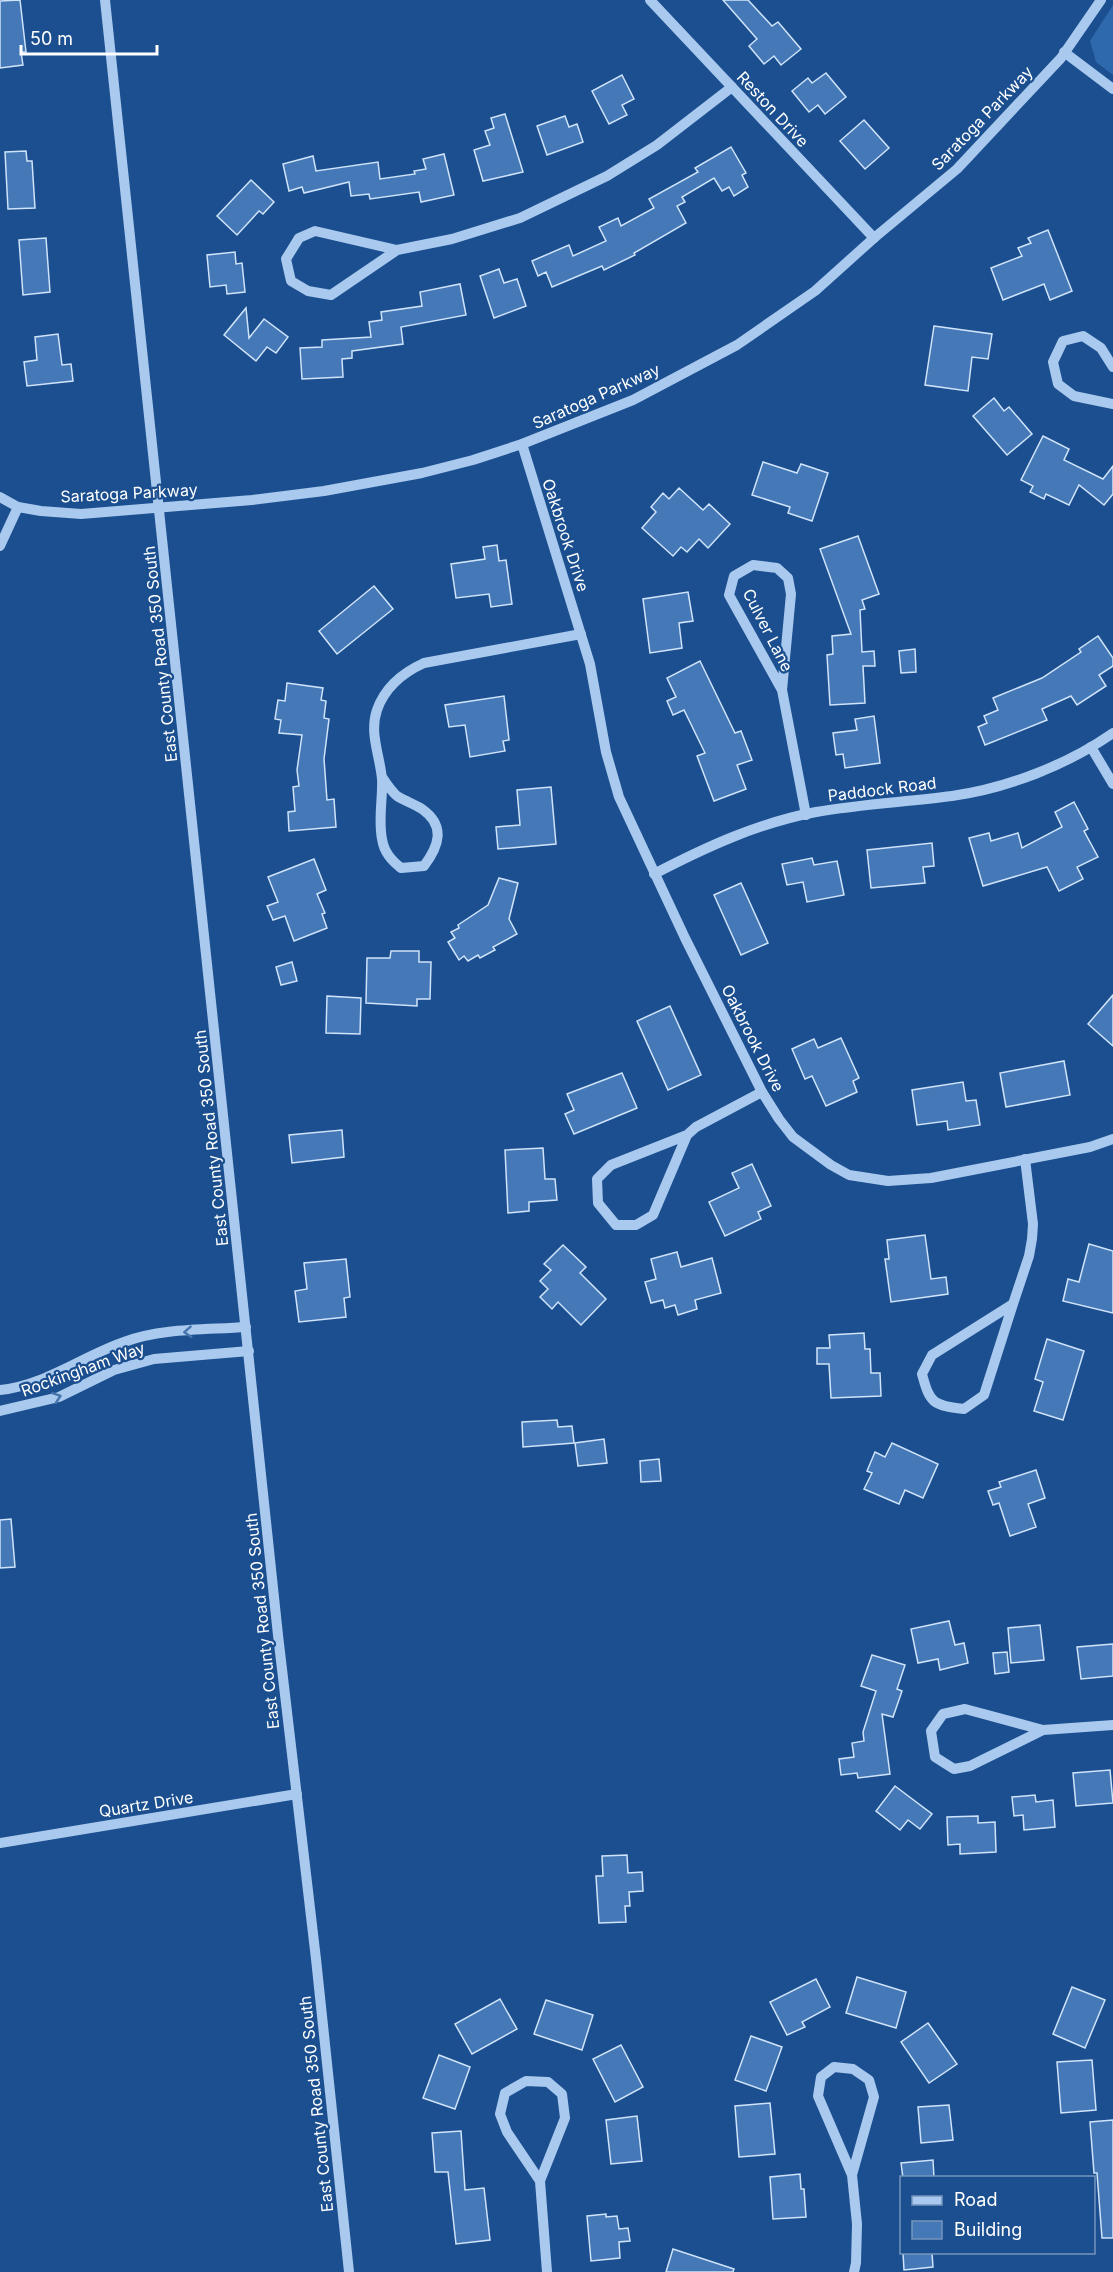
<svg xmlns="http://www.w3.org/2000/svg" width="1113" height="2272" font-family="Inter,sans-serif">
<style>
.green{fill:#2e69ad}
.building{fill:#4478b7;stroke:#cfe3fa;stroke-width:1.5}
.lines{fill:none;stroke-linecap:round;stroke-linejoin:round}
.minor{stroke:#a9c9ee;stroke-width:10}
.oneway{stroke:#4674ac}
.labels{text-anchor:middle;stroke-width:4.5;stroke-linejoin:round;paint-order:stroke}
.street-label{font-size:16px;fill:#fff;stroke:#1b4f8f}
</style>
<rect width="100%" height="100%" fill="#1b4f8f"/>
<!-- green -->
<path class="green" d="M1113 5V75L1096 62 1090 41Z"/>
<!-- building -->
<g class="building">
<path d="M20 0 26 52H21L23 65 0 68V1Z"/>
<path d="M723 0H748L772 26 778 22 801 49 781 65 774 56 764 64 749 46 757 39Z"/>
<path d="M826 73 846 97 825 114 818 105 809 112 792 91 808 78 812 83Z"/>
<path d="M622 75 634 99 622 105 627 115 609 124 592 91Z"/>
<path d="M505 114 523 172 483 181 474 150 490 145 485 131 494 128 491 118Z"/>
<path d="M565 116 569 127 577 124 583 142 547 155 537 126Z"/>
<path d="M864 120 889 148 865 169 840 141Z"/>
<path d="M731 147 746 173 742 175 748 187 734 196 729 187 722 191 714 178 682 197 685 202 677 206 686 223 634 253 635 255 604 270 602 266 552 287 546 272 538 276 532 261 569 245 573 256 606 241 599 227 618 218 621 226 654 208 649 199 698 172 695 168Z"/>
<path d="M26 151 27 161H32L35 208 8 209 5 152Z"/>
<path d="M444 154 454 195 421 202 419 192 370 199 369 194 351 196 349 182 304 193 302 187 289 191 283 164 313 156 316 171 378 162 380 179 415 174 414 171 426 169 423 159Z"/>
<path d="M251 180 274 202 263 214 259 211 237 235 217 216Z"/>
<path d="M1048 230 1072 291 1050 300 1044 284 1003 300 991 268 1022 256 1018 248 1031 243 1028 238Z"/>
<path d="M46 238 50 292 23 295 19 240Z"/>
<path d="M235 252 236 264 242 263 245 292 227 294 226 285 210 287 207 255Z"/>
<path d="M499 269 504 283 517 279 526 306 494 318 480 276Z"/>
<path d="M460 284 466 315 401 327 403 344 352 351V358L342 359 343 377 302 379 300 348 322 347V340L371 337 369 322 382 320 381 312 422 306 420 292Z"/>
<path d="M246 308 249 338 264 319 288 337 276 353 267 347 256 361 224 335Z"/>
<path d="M934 326 992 334 988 359 972 357 968 391 925 385Z"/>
<path d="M58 334 62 365 71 364 73 381 27 386 24 362 37 360 35 337Z"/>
<path d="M994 398 1004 411 1009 407 1032 434 1007 455 973 416Z"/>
<path d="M1043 436 1069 449 1064 460 1103 479 1113 466V494L1104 505 1079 485 1069 505 1046 494 1044 499 1030 492 1033 486 1021 480Z"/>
<path d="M763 462 797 473 801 464 828 473 812 521 788 513 790 507 752 495Z"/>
<path d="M679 488 703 510 709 504 730 524 708 548 699 539 687 552 681 547 673 556 642 528 656 512 651 507 663 493 669 499Z"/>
<path d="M858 536 879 594 862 600 865 609 860 610 862 652 874 651 875 666H863L865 703 830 705 827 655 833 654 832 636 851 634 820 549Z"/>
<path d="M497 545 499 561 506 560 512 604 491 607 489 594 456 598 451 564 485 559 483 547Z"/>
<path d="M374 586 393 609 337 654 319 631Z"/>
<path d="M688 592 693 621 679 623 682 648 650 653 643 599Z"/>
<path d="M1098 636 1113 658V666L1099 675 1106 686 1077 705 1071 696 1042 709 1047 720 985 745 978 727 987 723 984 716 998 710 993 698 1042 678 1081 652 1079 649Z"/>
<path d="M915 649 916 672 901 673 899 651Z"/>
<path d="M700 661 735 733 741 731 752 760 737 765 746 789 714 801 697 756 705 753 684 710 673 715 667 701 676 697 667 678Z"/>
<path d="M287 683 323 688 321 700 326 701 324 718 329 719 324 759 327 800 334 799 336 827 289 831 288 812 295 811 293 787 299 786 297 770 302 735 279 733 281 720 275 719 278 700 285 701Z"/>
<path d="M504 696 509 740 503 741 505 751 470 757 465 725 449 727 445 705Z"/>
<path d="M874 716 880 763 845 768 843 754 836 755 833 733 857 730 855 719Z"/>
<path d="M551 787 556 844 498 849 496 827 520 825 517 790Z"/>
<path d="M1074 802 1088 829 1084 831 1098 857 1077 867 1083 879 1059 891 1047 867 983 886 969 838 989 833 991 841 1018 833 1022 848 1062 827 1055 812Z"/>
<path d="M932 843 934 866 923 867 925 883 871 888 867 850Z"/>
<path d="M812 858 814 865 837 861 844 895 807 902 803 882 787 885 782 864Z"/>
<path d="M314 859 326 890 317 894 325 913 322 914 327 928 294 941 285 916 273 920 267 906 278 902 268 877Z"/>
<path d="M499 878 518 883 509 919 517 934 493 947 495 950 480 958 478 955 468 961 464 956 459 960 448 942 455 938 451 932 459 928 458 925 488 905Z"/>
<path d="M741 883 768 943 741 955 714 895Z"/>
<path d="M391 951H419V962H431L430 999H417V1006L366 1003 367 958H390Z"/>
<path d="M292 962 297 981 281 985 276 967Z"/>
<path d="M1113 995V1046L1088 1024Z"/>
<path d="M327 996 361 998 360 1034 326 1033Z"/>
<path d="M670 1006 701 1075 668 1090 637 1021Z"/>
<path d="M841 1038 859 1078 853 1081 857 1092 826 1106 812 1076 805 1079 792 1049 814 1039 818 1048Z"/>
<path d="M1064 1061 1070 1095 1006 1107 1000 1073Z"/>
<path d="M622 1073 637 1108 574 1134 565 1114 574 1110 567 1094Z"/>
<path d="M963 1082 966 1101 976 1100 980 1125 948 1130 947 1121 917 1125 912 1090Z"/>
<path d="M342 1130 344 1157 292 1163 289 1135Z"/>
<path d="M543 1148 545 1179H555L557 1200 529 1202V1211L508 1213 505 1150Z"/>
<path d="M752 1164 771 1206 758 1212 761 1219 725 1236 709 1202 739 1188 732 1173Z"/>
<path d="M925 1235 931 1279 946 1277 948 1294 891 1302 885 1259H889L887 1240Z"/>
<path d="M1089 1244 1113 1251V1313L1063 1301 1068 1279 1079 1282Z"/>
<path d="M563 1245 586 1267 580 1273 606 1299 581 1325 558 1302 552 1309 540 1297 548 1289 540 1281 551 1270 544 1264Z"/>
<path d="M677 1252 681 1267 712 1258 721 1293 695 1300 697 1309 678 1315 675 1305 665 1308 663 1300 651 1303 645 1282 656 1279 651 1259Z"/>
<path d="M346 1259 350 1297 344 1298 346 1317 299 1322 295 1291 307 1289 304 1263Z"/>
<path d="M864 1333 865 1349H870L871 1373H880L881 1396 831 1398 829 1364H817V1348H830L829 1335Z"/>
<path d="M1047 1339 1084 1351 1063 1420 1034 1411 1043 1382 1035 1379Z"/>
<path d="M557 1420 558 1427 572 1426 574 1443 523 1447 522 1422Z"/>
<path d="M604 1439 607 1463 578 1466 575 1443Z"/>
<path d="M892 1443 938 1464 923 1498 905 1490 899 1504 864 1489 872 1473 867 1471 875 1452 885 1457Z"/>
<path d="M659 1459 661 1481 641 1482 640 1461Z"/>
<path d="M1036 1470 1045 1498 1028 1504 1036 1527 1010 1536 999 1503 993 1505 988 1491 1001 1487 999 1482Z"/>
<path d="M11 1519 15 1567 0 1568V1520Z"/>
<path d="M949 1621 955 1645 964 1643 968 1663 940 1670 938 1659 918 1663 911 1629Z"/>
<path d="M1040 1625 1044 1660 1011 1663 1008 1628Z"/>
<path d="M1113 1644V1676L1081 1679 1077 1647Z"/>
<path d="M1007 1652 1009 1672 995 1674 993 1653Z"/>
<path d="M872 1655 905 1665 897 1689 902 1691 893 1717 882 1714 890 1774 858 1778 857 1773 841 1775 839 1759 854 1757 852 1743 864 1741 863 1732 876 1691 861 1686Z"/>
<path d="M1110 1770 1113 1803 1076 1806 1073 1773Z"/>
<path d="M895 1786 932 1814 920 1829 908 1820 900 1830 876 1811Z"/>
<path d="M1035 1795 1036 1802 1053 1800 1055 1827 1024 1830 1023 1815 1014 1816 1012 1797Z"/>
<path d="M978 1816V1823L995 1822 996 1852 960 1854V1844L948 1845 947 1817Z"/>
<path d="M627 1855 628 1873 642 1872 643 1891 629 1892 630 1906H625L626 1922 599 1923 596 1876H603L602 1856Z"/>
<path d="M857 1977 906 1992 896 2028 846 2013Z"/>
<path d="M816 1979 830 2007 802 2022 805 2027 787 2035 770 2002Z"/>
<path d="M1072 1987 1105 2000 1085 2048 1053 2034Z"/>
<path d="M500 1999 517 2029 472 2054 455 2024Z"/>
<path d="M546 2000 593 2015 582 2050 534 2034Z"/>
<path d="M928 2023 957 2064 929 2083 901 2042Z"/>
<path d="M751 2036 782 2047 766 2091 735 2080Z"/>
<path d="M621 2045 643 2087 615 2102 593 2059Z"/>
<path d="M439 2055 470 2067 455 2109 423 2098Z"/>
<path d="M1092 2060 1096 2110 1061 2113 1057 2062Z"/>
<path d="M770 2103 775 2154 739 2157 735 2106Z"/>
<path d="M949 2105 953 2140 921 2143 918 2107Z"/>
<path d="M637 2116 642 2161 611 2164 606 2120Z"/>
<path d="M1113 2120V2238H1102L1097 2173H1094L1090 2122Z"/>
<path d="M461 2131 465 2190 484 2188 490 2240 456 2244 448 2172H435L432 2133Z"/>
<path d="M933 2160 934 2178H903L901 2163Z"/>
<path d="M800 2174 801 2189H804L806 2217 773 2219 770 2177Z"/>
<path d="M606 2214V2217L617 2216 619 2229 628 2228 630 2241 619 2242 620 2258 591 2261 587 2216Z"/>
<path d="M673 2249 734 2269 733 2272H666Z"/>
<path d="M903 2253H932L933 2267 904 2270Z"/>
</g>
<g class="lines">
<!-- minor -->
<g class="minor">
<path d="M105 0 278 1635 316 1959 349 2272"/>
<path d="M650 0 874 238"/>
<path d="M1064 52 1113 89"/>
<path d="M397 250 331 295 308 291 291 281 286 259 299 238 315 231 397 250 452 239 520 218 607 176 657 145 732 87"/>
<path d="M1113 367 1101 348 1083 336 1063 341 1053 362 1058 384 1074 396 1113 404"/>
<path d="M522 444 590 664 606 752 619 797 685 938 762 1092 779 1119 793 1137 831 1165 849 1175 888 1181 931 1178 1090 1147 1113 1139"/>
<path d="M0 497 18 507 41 511 81 514 252 500 324 491 422 473 473 460 522 444 633 400 737 345 815 291 874 238 957 169 1061 58 1101 0"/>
<path d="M0 546 18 507"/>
<path d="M782 690 729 595 734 576 753 565 777 568 788 578 791 594 782 690 806 815"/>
<path d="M1091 747 1113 784"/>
<path d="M382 777C386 783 391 791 397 796 405 801 414 804 422 809 446 826 439 846 424 866L401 868C391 860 384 852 382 839 378 819 383 798 382 779 380 756 369 733 377 710 385 687 402 673 424 663L581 634"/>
<path d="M654 874C706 847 758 823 816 812 861 804 907 802 952 796 1008 788 1067 765 1113 733"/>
<path d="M687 1135 653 1215 636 1225H616L598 1203 597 1179 611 1165 687 1135 696 1127 762 1092"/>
<path d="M1013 1304 984 1395 964 1409C933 1405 930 1404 922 1374L932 1355 1013 1304 1029 1256 1032 1239 1033 1224 1025 1159"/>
<path d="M0 1390C44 1386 83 1356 124 1342 162 1328 206 1330 246 1327"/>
<path d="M0 1411 59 1397 114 1370 154 1359 249 1351"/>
<path d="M1043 1730 970 1766 954 1769 935 1757 931 1731 943 1714 965 1709 1043 1730 1113 1725"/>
<path d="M0 1843 297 1794"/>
<path d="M852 2175 874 2097 869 2080 853 2069 834 2067 821 2077 818 2096 852 2175 857 2224 856 2263 854 2272"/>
<path d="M540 2181 507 2132 500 2114 505 2093 526 2081 548 2082 562 2094 565 2118 540 2181 547 2272"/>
</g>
</g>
<!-- one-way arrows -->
<defs><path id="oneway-chevron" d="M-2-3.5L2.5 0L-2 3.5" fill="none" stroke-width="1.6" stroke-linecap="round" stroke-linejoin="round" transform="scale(1.5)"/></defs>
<g class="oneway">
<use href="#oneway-chevron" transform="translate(188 1332) rotate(176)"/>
<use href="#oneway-chevron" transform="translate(57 1397) rotate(-19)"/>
</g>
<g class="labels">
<!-- street labels -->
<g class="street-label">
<text transform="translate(773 109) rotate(47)" y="6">Reston Drive</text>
<text transform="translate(982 118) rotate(-46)" y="6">Saratoga Parkway</text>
<text transform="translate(596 396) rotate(-24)" y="6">Saratoga Parkway</text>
<text transform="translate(129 493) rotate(-3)" y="6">Saratoga Parkway</text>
<text transform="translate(566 535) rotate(72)" y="6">Oakbrook Drive</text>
<text transform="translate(768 630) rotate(63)" y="6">Culver Lane</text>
<text transform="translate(160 654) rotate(-96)" y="6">East County Road 350 South</text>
<text transform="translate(882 789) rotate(-7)" y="6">Paddock Road</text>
<text transform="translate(753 1038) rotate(63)" y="6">Oakbrook Drive</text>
<text transform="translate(211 1138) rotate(-96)" y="6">East County Road 350 South</text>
<text transform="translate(83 1369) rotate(-20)" y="6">Rockingham Way</text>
<text transform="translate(262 1621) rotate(-96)" y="6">East County Road 350 South</text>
<text transform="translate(146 1804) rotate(-9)" y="6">Quartz Drive</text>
<text transform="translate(316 2104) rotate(-96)" y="6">East County Road 350 South</text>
</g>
</g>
<!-- legend -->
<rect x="900" y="2176" width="195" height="78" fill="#1b4f8f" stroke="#7695bc" stroke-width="1.5"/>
<rect x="912" y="2196" width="30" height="9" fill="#a9c9ee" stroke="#7695bc" stroke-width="1.5"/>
<text x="954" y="2206" font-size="18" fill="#ffffff">Road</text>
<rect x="912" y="2221" width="30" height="18" fill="#4478b7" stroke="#7695bc" stroke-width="1.5"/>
<text x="954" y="2236" font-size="18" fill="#ffffff">Building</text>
<!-- scale -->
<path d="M21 45v9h136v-9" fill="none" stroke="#ffffff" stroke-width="3"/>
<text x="30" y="45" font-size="18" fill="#ffffff" stroke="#1b4f8f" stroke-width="4.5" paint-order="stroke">50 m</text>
</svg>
